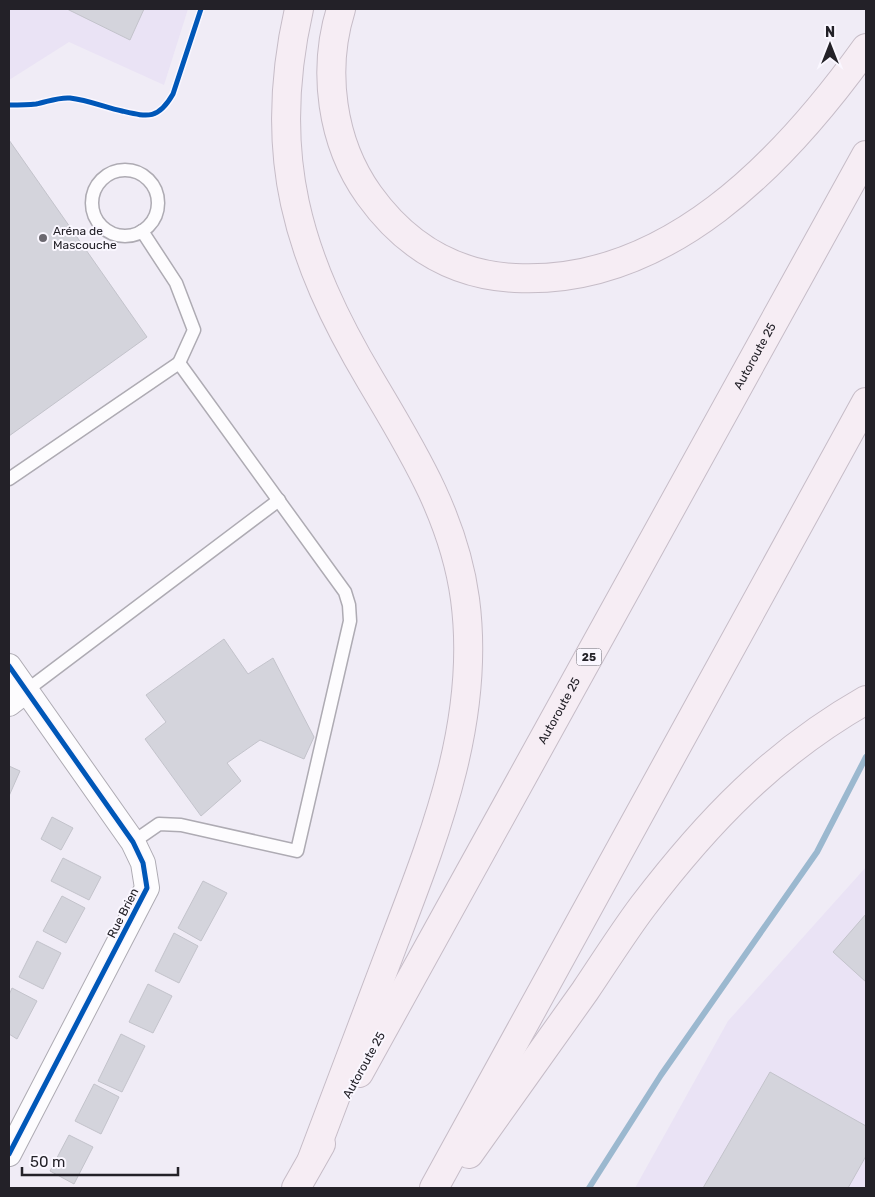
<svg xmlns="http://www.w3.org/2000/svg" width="875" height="1197" font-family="Rubik,sans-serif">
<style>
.built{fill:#eae3f5}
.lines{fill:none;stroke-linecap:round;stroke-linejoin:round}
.stream{stroke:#9bb8cf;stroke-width:6}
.building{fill:#d4d4dc;stroke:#c3c3cb}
.lane-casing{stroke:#aeabb3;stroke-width:15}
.street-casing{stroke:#aeabb3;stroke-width:26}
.highway-casing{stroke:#c6bcc7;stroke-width:30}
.lane{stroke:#fdfcfe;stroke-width:12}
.street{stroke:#fdfcfe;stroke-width:24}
.highway{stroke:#f6edf4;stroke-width:28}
.cycleway-casing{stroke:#faf7ff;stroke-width:8}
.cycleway{stroke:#0057b8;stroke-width:5}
.poi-dot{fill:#6b6870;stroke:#faf7ff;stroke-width:2}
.labels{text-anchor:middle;stroke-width:4;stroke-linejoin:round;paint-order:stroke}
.shield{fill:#faf7ff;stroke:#646168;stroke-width:1}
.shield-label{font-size:11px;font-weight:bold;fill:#232128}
.poi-label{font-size:12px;fill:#232128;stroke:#faf7ff;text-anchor:start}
.street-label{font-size:12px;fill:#232128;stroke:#faf7ff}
</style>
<rect width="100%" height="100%" fill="#f0ecf6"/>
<!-- built -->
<g class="built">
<path d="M9 9H188L164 85 69 42 9 80Z"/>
<path d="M866 867V1188H635L728 1021Z"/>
</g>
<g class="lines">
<!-- stream -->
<path class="stream" d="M589 1188 661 1075 817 852 866 757"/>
</g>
<!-- building -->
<g class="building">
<path d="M67 9H144L130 40Z"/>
<path d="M9 140 147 337 9 436Z"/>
<path d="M224 639 248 674 273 658 314 737 304 759 260 740 227 763 241 781 201 816 145 739 166 722 146 695Z"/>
<path d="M9 766 20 771 9 796Z"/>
<path d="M52 817 73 828 61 850 41 839Z"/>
<path d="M63 858 101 877 89 900 51 881Z"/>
<path d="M203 881 227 893 201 941 178 928Z"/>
<path d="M62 896 85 908 66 943 43 931Z"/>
<path d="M866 914V982L833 952Z"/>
<path d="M174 933 198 946 179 983 155 971Z"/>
<path d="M37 941 61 953 43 989 19 977Z"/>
<path d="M148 984 172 996 153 1033 129 1022Z"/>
<path d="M12 988 37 1001 17 1039 9 1034V995Z"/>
<path d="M121 1034 145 1046 122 1092 98 1081Z"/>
<path d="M770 1072 866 1126V1156L848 1188H703Z"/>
<path d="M94 1084 119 1097 101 1134 75 1121Z"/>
<path d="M69 1135 93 1147 74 1184 50 1171Z"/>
</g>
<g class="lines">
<!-- lane casing -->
<g class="lane-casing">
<g id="lane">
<circle cx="125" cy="203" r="33"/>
<path d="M142 231 176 283 194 330 179 363"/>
<path d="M9 479 179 363 345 592 349 605 350 621 297 851 181 825 159 824 133 842"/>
<path d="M27 690 279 500"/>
</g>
</g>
<!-- street casing -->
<g class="street-casing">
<g id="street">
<path d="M9 666 133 842 143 863 147 888 9 1154"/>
<path d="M9 704 27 690"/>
</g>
</g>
<!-- highway casing -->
<g class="highway-casing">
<g id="highway">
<path d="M299 9C266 154 297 257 371 381 412 450 454 517 465 599 481 719 436 832 394 942 367 1014 339 1087 312 1159"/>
<path d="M341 9C322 70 331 142 369 195 405 245 452 275 515 278 667 286 784 162 866 48"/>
<path id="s1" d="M359 1073 866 155"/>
<path d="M469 1154C508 1100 546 1045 585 991 604 963 622 934 643 906 707 822 773 753 866 700"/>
<path d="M296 1188 321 1144"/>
<path d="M434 1188 866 402"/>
</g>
</g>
<!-- lane -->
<use href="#lane" class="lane"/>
<!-- street -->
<use href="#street" class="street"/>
<!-- highway -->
<use href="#highway" class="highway"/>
<!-- cycleway casing -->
<g class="cycleway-casing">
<g id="cycleway">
<path d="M9 105C18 105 27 105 36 104 47 102 58 97 70 98 87 100 105 107 122 111 148 117 158 120 173 94L201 9"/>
<path d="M9 666 133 842 143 863 147 888 9 1154"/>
</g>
</g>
<!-- cycleway -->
<use href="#cycleway" class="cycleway"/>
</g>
<!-- markers -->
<circle class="poi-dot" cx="43" cy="238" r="5"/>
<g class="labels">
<!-- shield labels -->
<rect class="shield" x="576.5" y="648.5" width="25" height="17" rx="4"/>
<g class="shield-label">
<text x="589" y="661">25</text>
</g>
<!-- poi labels -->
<g class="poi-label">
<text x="53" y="235">Aréna de<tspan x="53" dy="14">Mascouche</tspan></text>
</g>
<!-- street labels -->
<g class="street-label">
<text dy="4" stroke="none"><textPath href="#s1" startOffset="819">Autoroute 25</textPath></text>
<text dy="4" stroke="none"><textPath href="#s1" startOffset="414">Autoroute 25</textPath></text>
<text transform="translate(123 913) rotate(-63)" y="4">Rue Brien</text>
<text transform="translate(364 1065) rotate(-61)" y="4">Autoroute 25</text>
</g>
</g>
<!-- border -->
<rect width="875" height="1197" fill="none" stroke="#232128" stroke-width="20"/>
<!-- north arrow -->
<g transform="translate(830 45)" stroke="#faf7ff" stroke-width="4" paint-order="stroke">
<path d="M0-4L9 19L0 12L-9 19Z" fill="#232128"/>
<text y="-8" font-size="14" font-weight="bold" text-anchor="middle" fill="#232128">N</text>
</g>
<!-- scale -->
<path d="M22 1167v8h156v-8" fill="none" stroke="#232128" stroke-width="2.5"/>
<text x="30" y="1167" font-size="15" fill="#232128" stroke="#faf7ff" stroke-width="4" paint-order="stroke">50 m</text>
</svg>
